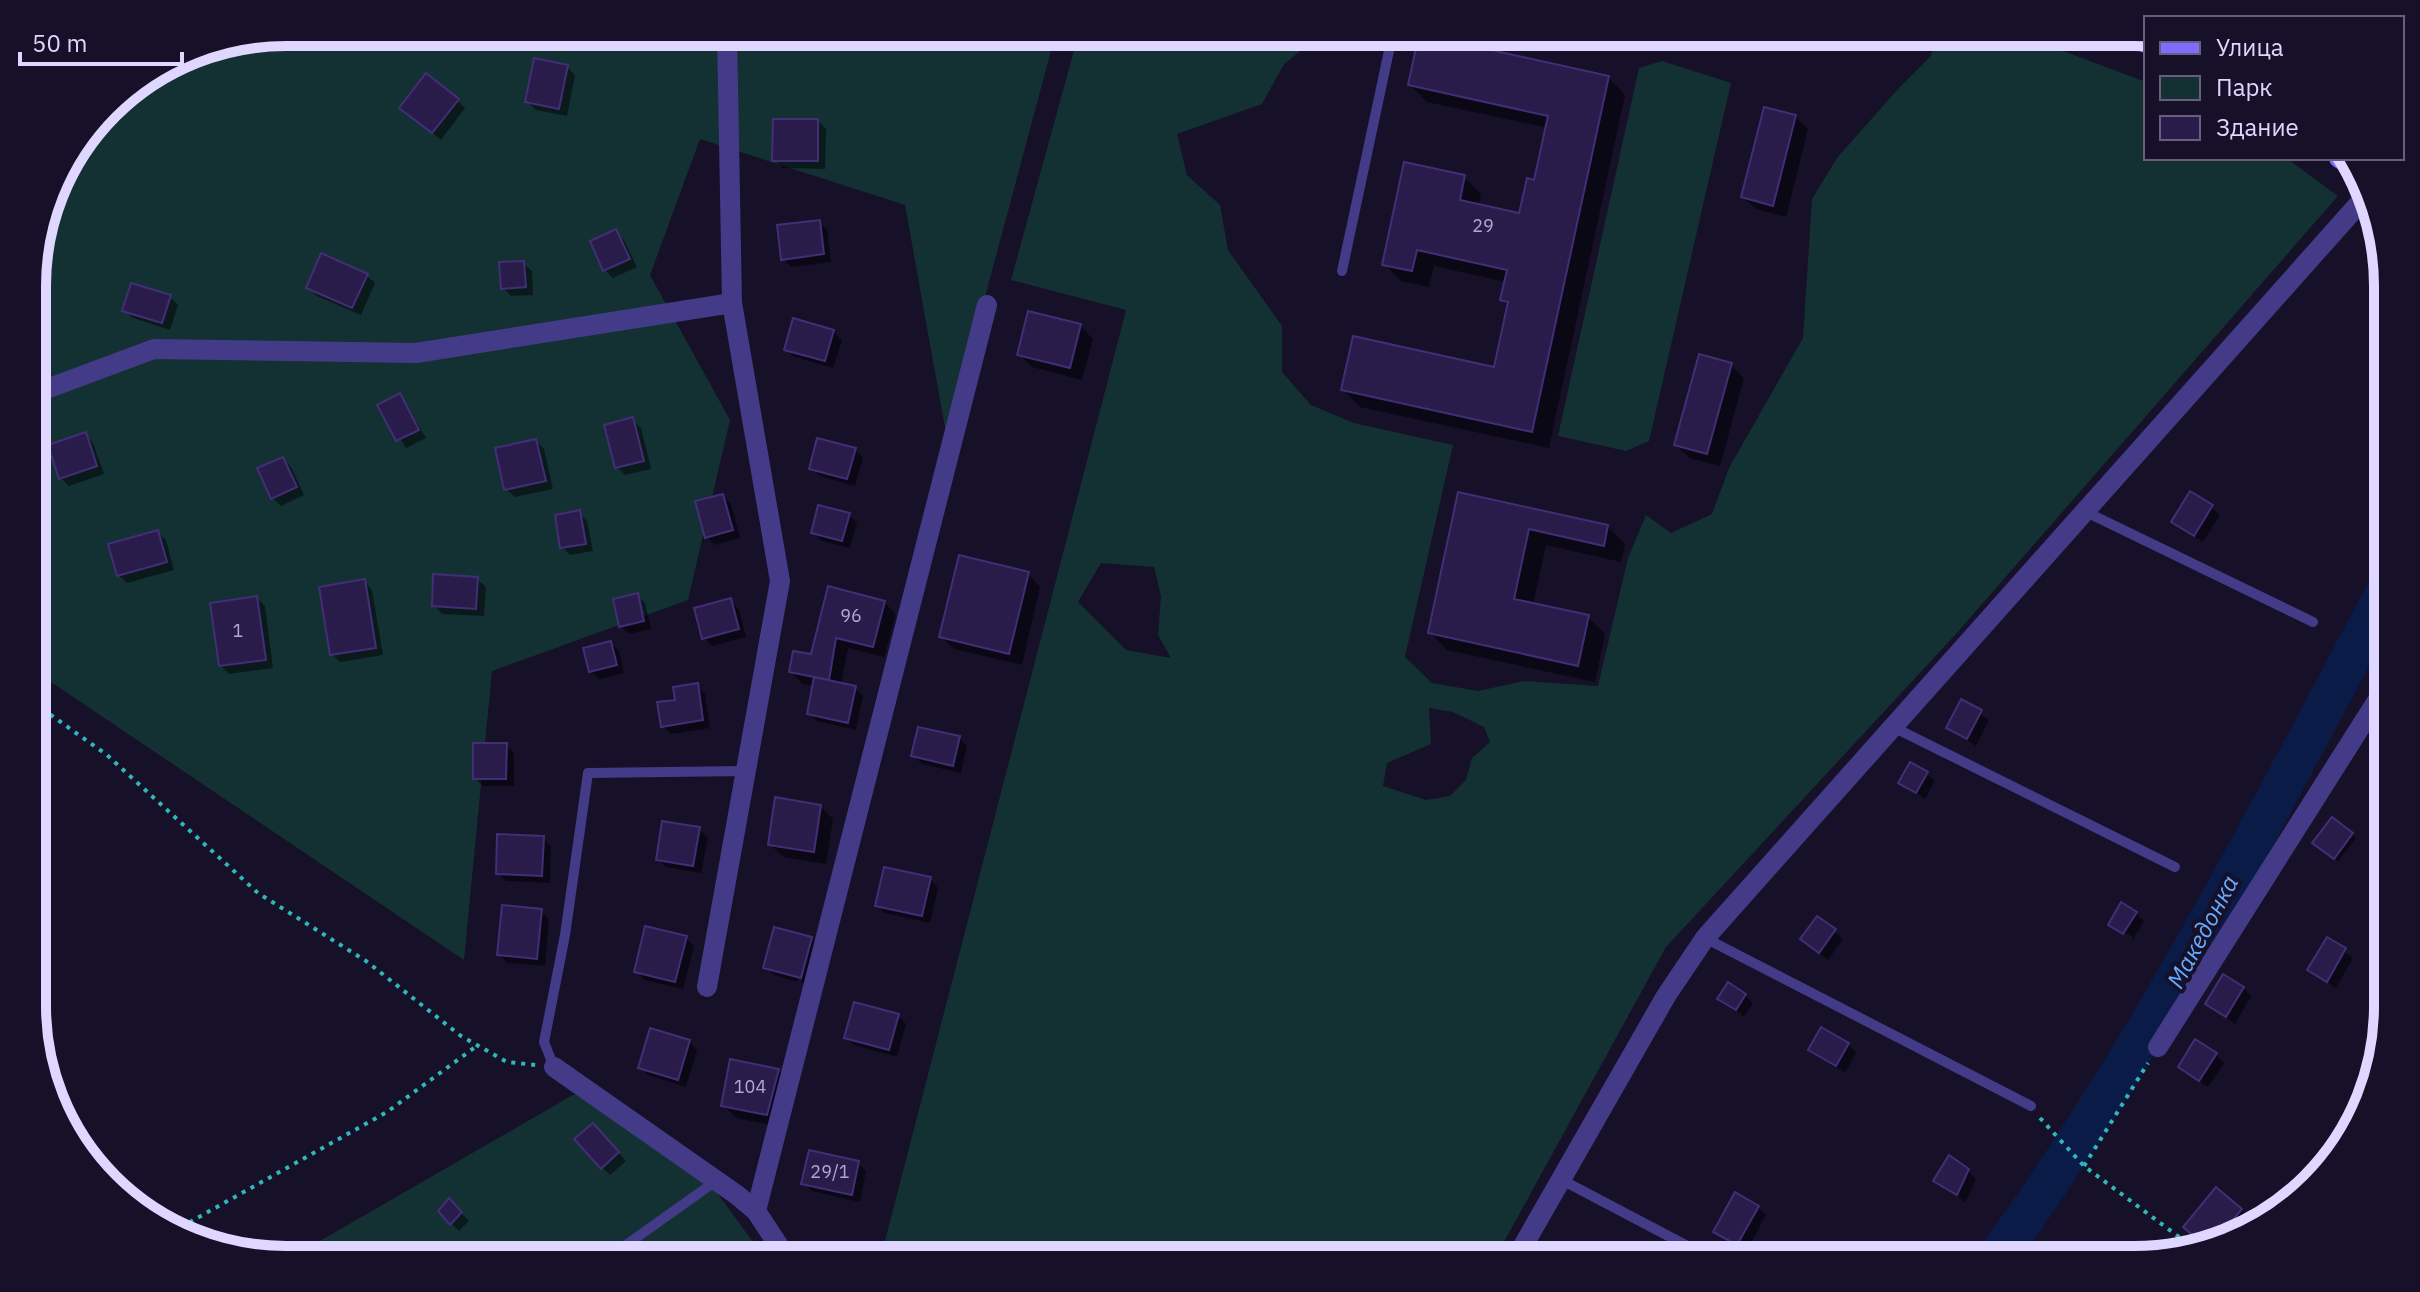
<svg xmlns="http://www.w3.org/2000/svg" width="2420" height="1292" font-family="'IBM Plex Sans',sans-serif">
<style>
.green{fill:#133133;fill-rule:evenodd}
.shadow{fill:#0007}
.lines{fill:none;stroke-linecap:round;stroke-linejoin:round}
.river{stroke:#0a1b47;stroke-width:40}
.building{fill:#291c4a;stroke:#422e76;stroke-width:2}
.path{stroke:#2fb8bb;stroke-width:4;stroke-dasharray:4 6;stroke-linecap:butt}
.service{stroke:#443b88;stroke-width:10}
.minor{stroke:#443b88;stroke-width:20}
.secondary{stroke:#7e6eff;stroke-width:20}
.labels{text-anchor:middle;stroke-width:8;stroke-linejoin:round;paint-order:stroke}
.number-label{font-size:18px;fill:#b2a8d2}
.water-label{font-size:24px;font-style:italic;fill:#65abff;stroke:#161028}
.rim{fill:none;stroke:#dfd7ff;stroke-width:10}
</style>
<rect width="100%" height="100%" fill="#161028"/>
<!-- green -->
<g class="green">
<path d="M286 32H1056L947 439 905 205 700 139 650 275 730 420 688 600 492 671 464 960 33 670V269L58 173 118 95 189 51Z"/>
<path d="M1079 32H1325L1284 64 1262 104 1177 134 1187 175 1220 205 1228 250 1282 326V372L1311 405 1354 423 1453 445 1405 657 1432 683 1478 691 1524 681 1598 686 1628 558 1646 515 1671 533 1712 514 1729 468 1803 338 1812 199 1837 158 1897 90 1930 57 1940 32H2013L2146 82V158H2286L2338 196 1955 635 1666 947 1494 1260H880L1126 310 1011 280ZM1101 563 1154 567 1161 596 1158 635 1171 658 1126 650 1078 602ZM1429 708 1453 712 1484 727 1490 742 1472 758 1466 780 1450 796 1426 800 1383 786 1387 763 1431 744Z"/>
<path d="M1811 32H1884L1880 50Z"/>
<path d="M1662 61 1731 83 1649 441 1626 451 1558 436 1639 68Z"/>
<path d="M586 1092 705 1176 766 1260H287L573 1095Z"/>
</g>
<!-- shadow -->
<g class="shadow">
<path d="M567 67 575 75 567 116 536 110 527 101Z"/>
<path d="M1608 77 1625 95 1549 448 1360 407 1343 390 1496 369 1509 306 1502 299 1506 282 1434 266 1429 287 1401 281 1384 264 1464 177 1481 194 1479 206 1521 215 1536 182 1548 128 1427 102 1410 85Z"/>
<path d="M457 100 465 108 441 140 410 116Z"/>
<path d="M1795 116 1808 129 1786 217 1756 209 1743 197Z"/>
<path d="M818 121 826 129 825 169 783 168 774 160Z"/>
<path d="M819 222 827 230 831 262 791 267 783 259Z"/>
<path d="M616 231 624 240 637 267 613 278 605 270Z"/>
<path d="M523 263 532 271 533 295 511 296 503 288Z"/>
<path d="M366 275 375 283 361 315 317 296 308 288Z"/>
<path d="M170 297 178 305 170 330 133 318 124 310Z"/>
<path d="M1080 326 1093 339 1082 380 1032 367 1019 354Z"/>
<path d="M833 332 842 340 833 368 794 357 786 349Z"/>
<path d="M1731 365 1744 378 1720 466 1689 458 1676 445Z"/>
<path d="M400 396 426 438 406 448 380 406Z"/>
<path d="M632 420 641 428 651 469 625 475 617 467Z"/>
<path d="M85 434 93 443 104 474 69 486 61 478Z"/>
<path d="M536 441 544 449 553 489 515 497 506 489Z"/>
<path d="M855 450 863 458 855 486 820 476 811 468Z"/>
<path d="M283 459 291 467 304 495 281 506 272 497Z"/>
<path d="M1460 495 1608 527 1625 544 1621 562 1546 545 1533 605 1588 617 1605 634 1595 682 1447 650 1430 632Z"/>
<path d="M723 496 731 504 740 538 715 545 707 537Z"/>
<path d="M2211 507 2220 515 2203 542 2174 522Z"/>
<path d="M579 513 587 521 593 551 570 555 562 547Z"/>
<path d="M849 515 857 523 850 548 822 541 813 533Z"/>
<path d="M157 532 166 540 174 570 127 583 118 575Z"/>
<path d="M1028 574 1040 587 1022 665 954 649 941 636Z"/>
<path d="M477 579 486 587 484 616 442 614 434 605Z"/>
<path d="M364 581 372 590 383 655 340 662 332 654Z"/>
<path d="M829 588 884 602 896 614 884 657 848 648 841 685 855 688 863 696 856 730 817 721 809 713 815 686 803 684 791 672 812 656Z"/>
<path d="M637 595 645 603 651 629 629 634 621 626Z"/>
<path d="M257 598 265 606 273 668 229 674 221 666Z"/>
<path d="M730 601 739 609 746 637 712 646 704 638Z"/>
<path d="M611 643 619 651 624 673 599 679 591 671Z"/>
<path d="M697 686 705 694 710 728 671 734 663 726 678 701Z"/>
<path d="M1962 702 1989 720 1976 746 1948 728Z"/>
<path d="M959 738 967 746 961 773 922 764 914 756Z"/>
<path d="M506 745 514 753V786H483L475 778Z"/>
<path d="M1926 773 1935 781 1925 799 1901 782Z"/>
<path d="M820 806 833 819 826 864 783 857 770 844Z"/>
<path d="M699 829 708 838 701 873 666 867 658 859Z"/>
<path d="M2352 834 2356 838 2338 861 2318 846Z"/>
<path d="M543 838 551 846 550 883 506 881 498 873Z"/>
<path d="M930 879 938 888 930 923 885 913 877 905Z"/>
<path d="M541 911 549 919 545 966 507 963 499 954Z"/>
<path d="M2136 913 2144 921 2132 941 2133 937 2110 924Z"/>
<path d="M1817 918 1843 939 1828 960 1811 947Z"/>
<path d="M686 938 694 946 683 989 645 980 636 972Z"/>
<path d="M810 939 819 947 809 985 801 983 812 941H808L797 982 774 975 766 967Z"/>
<path d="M2327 939 2353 958 2336 988 2309 969Z"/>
<path d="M2243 988 2251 996 2235 1024 2207 1004Z"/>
<path d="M1745 995 1753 1003 1744 1017 1720 998Z"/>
<path d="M898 1016 906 1024 897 1057 854 1045 846 1037Z"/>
<path d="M689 1042 697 1050 686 1087 648 1075 640 1067Z"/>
<path d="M1848 1044 1856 1052 1845 1073 1810 1050Z"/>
<path d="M2215 1054 2224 1063 2208 1087 2180 1067Z"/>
<path d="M778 1071 791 1083 780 1127 736 1118 723 1105Z"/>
<path d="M593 1125 626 1161 610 1175 602 1167Z"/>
<path d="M858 1163 866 1171 860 1202 812 1191 804 1183Z"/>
<path d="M1968 1171 1976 1179 1965 1202 1936 1180Z"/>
<path d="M449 1201 469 1221 459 1231 451 1223Z"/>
<path d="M1758 1207 1766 1215 1746 1252 1715 1232Z"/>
<path d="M2241 1210 2249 1218 2240 1229 2202 1242 2194 1235Z"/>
</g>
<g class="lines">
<!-- river -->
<path class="river" d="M1995 1260C2148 1050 2265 818 2387 590"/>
</g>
<!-- building -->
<g class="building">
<path d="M1419 34 1609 76 1532 432 1341 390 1353 336 1494 367 1508 302 1500 300 1507 270 1417 250 1412 271 1382 265 1404 162 1465 175 1460 200 1519 213 1527 178 1534 180 1548 116 1408 85Z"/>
<path d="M534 58 568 65 559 109 525 102Z"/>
<path d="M426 73 459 99 432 133 399 108Z"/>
<path d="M1764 107 1796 115 1773 206 1741 197Z"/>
<path d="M773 119H818V161H772Z"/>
<path d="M820 220 824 254 781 260 777 225Z"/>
<path d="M616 229 630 259 603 271 590 241Z"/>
<path d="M321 253 368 274 352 308 306 288Z"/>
<path d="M524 261 526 287 501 289 499 262Z"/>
<path d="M131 283 171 295 162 323 122 311Z"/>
<path d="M1028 311 1081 324 1070 368 1017 355Z"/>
<path d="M793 318 834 330 825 361 784 350Z"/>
<path d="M1699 354 1732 363 1707 454 1674 445Z"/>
<path d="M400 393 419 430 396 441 377 405Z"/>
<path d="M633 417 644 461 615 468 604 425Z"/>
<path d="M86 432 97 466 59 479 48 445Z"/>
<path d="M817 438 856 448 847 479 809 469Z"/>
<path d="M536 439 546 481 504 490 495 448Z"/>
<path d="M283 457 297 487 271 499 257 468Z"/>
<path d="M2190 491 2213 505 2194 536 2171 522Z"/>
<path d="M1458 492 1608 525 1604 546 1529 529 1514 599 1589 615 1578 666 1428 633Z"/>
<path d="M723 494 733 530 705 538 695 501Z"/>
<path d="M818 505 850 513 842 541 811 533Z"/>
<path d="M580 510 586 544 560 548 555 515Z"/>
<path d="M158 530 167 562 117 576 108 544Z"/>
<path d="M959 555 1029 572 1009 654 939 637Z"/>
<path d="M433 574 478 577 476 609 432 606Z"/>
<path d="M365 579 376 648 330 655 319 587Z"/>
<path d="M828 586 885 601 873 647 836 638 829 680 789 672 793 651 811 654Z"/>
<path d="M638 593 644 621 619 627 613 599Z"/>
<path d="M257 596 266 660 219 666 210 603Z"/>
<path d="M731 598 739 629 702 639 694 608Z"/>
<path d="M611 641 617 665 589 672 583 648Z"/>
<path d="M814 677 856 686 848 723 807 714Z"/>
<path d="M698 683 703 720 661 727 657 702 675 700 673 687Z"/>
<path d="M1961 699 1982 710 1967 739 1946 728Z"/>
<path d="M918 727 960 736 953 766 911 756Z"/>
<path d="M473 743H507L506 779H473Z"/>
<path d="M1910 762 1928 772 1916 793 1898 783Z"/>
<path d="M775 797 821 805 814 852 768 845Z"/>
<path d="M2332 817 2353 833 2334 859 2312 843Z"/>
<path d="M662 821 700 827 693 866 656 860Z"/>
<path d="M497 834 544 836 542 876 496 874Z"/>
<path d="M884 867 931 877 922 916 875 906Z"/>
<path d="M2121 902 2137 912 2123 934 2108 925Z"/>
<path d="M502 905 542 909 537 959 497 955Z"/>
<path d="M1817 916 1836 929 1819 953 1800 939Z"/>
<path d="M645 926 687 936 675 982 634 972Z"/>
<path d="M774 927 812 937 801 978 763 968Z"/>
<path d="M2327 937 2346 948 2327 982 2307 970Z"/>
<path d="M2223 974 2244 987 2226 1017 2205 1004Z"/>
<path d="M1728 982 1746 994 1736 1010 1717 999Z"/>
<path d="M854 1002 899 1014 889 1050 844 1038Z"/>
<path d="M1821 1027 1849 1043 1836 1066 1808 1050Z"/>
<path d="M650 1028 690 1040 678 1080 638 1068Z"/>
<path d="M2195 1039 2217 1053 2199 1081 2178 1067Z"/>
<path d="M730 1059 779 1069 767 1115 721 1106Z"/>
<path d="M593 1123 619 1152 601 1169 574 1139Z"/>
<path d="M809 1150 859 1161 852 1195 801 1184Z"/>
<path d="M1949 1155 1969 1169 1957 1195 1933 1181Z"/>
<path d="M2216 1187 2242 1209 2220 1236 2201 1242 2183 1227Z"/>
<path d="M1735 1192 1759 1206 1737 1245 1713 1232Z"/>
<path d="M449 1198 462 1212 450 1225 438 1211Z"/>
</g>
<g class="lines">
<!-- path -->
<g class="path">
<path d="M34 703 107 755 258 893 366 961 461 1036 507 1062 536 1065"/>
<path d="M2040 1118 2084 1166 2191 1246"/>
<path d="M2084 1166 2148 1063"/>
<path d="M172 1232 387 1112 478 1045"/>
</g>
<!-- service -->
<g class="service">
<path d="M1342 271 1393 32"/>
<path d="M2084 511 2313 622"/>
<path d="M1893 727 2175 867"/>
<path d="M1705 938 2031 1106"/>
<path d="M554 1067 544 1042 565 935 588 773 746 771"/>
<path d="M1560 1179 1714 1260"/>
<path d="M605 1260 716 1181"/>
</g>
<!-- minor -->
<g class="minor">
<path d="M33 394 154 349 416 353 732 303"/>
<path d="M707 987 780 581 732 303 727 32"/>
<path d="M2158 1047 2387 685"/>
<path d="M554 1067 737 1195 756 1211 788 1260"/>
<path d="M756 1211 987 305"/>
<path d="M1515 1260 1666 996 1705 938 2365 197"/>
</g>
<!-- secondary -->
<g class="secondary">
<path d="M2118 32 2146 43"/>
<path d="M2339 158 2353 166"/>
</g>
</g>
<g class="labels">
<!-- number labels -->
<g class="number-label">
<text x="1483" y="232">29</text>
<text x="851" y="622">96</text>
<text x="238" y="637">1</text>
<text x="750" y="1093">104</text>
<text x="830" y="1178">29/1</text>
</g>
<!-- water labels -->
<g class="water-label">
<text transform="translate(2203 932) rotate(-62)" y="8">Македонка</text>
</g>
</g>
<!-- crop -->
<path d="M0 0H2420V1292H0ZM286 46H2134A240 240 0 0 1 2374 286V1006A240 240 0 0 1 2134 1246H286A240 240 0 0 1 46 1006V286A240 240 0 0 1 286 46Z" fill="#161028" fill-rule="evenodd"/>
<path class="rim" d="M286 46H2134A240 240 0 0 1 2374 286V1006A240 240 0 0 1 2134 1246H286A240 240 0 0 1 46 1006V286A240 240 0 0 1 286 46Z"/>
<!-- legend -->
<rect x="2144" y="16" width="260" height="144" fill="#161028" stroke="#66607e" stroke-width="2"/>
<rect x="2160" y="42" width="40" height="12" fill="#7e6eff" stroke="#66607e" stroke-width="2"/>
<text x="2216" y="56" font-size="24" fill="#dfd7ff">Улица</text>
<rect x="2160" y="76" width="40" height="24" fill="#133133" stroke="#66607e" stroke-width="2"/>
<text x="2216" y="96" font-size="24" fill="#dfd7ff">Парк</text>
<rect x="2160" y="116" width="40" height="24" fill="#291c4a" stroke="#66607e" stroke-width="2"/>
<text x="2216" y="136" font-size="24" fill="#dfd7ff">Здание</text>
<!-- scale -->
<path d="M20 52v12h162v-12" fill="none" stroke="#dfd7ff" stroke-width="4"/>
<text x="32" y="52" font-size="24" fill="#dfd7ff" stroke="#161028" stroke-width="6" paint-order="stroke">50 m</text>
</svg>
